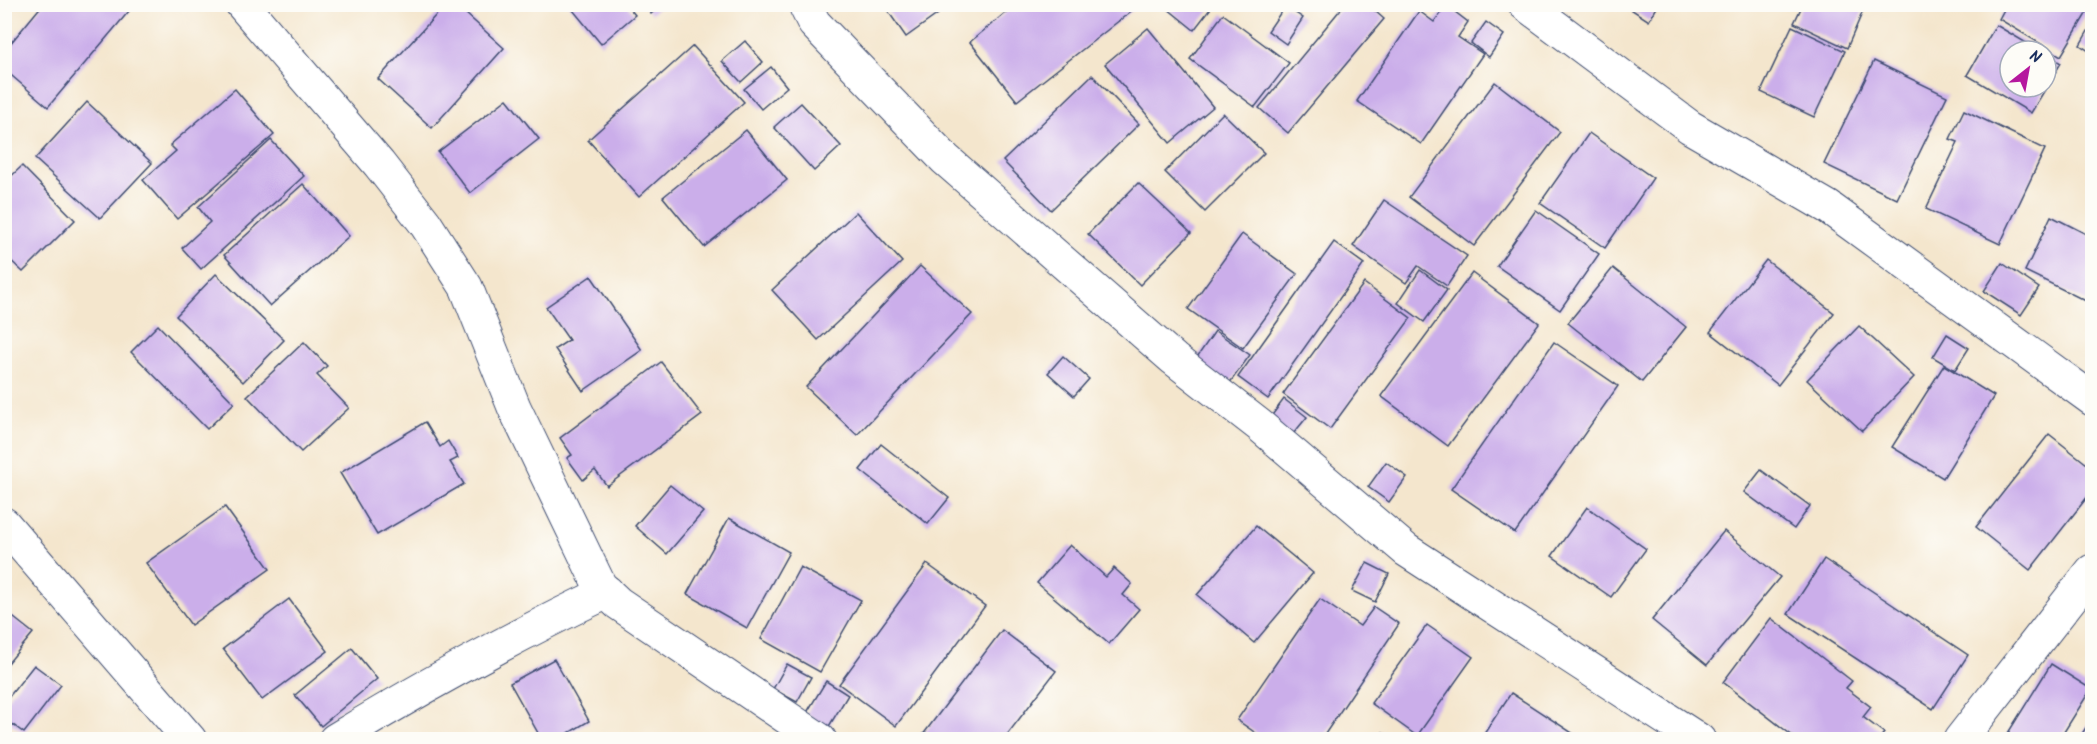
<svg xmlns="http://www.w3.org/2000/svg" width="2097" height="744" font-family="Kalam,sans-serif">
<style>
.building{fill:#cbaeea}
.lines{fill:none;stroke-linecap:round;stroke-linejoin:round}
.minor-casing{stroke:#3c4a6f;stroke-width:35}
.minor{stroke:#fff;stroke-width:33}
</style>
<rect width="100%" height="100%" fill="#fdfcf7"/>
<filter id="ink" filterUnits="userSpaceOnUse"><feTurbulence type="fractalNoise" baseFrequency=".0167" numOctaves="2"/><feDisplacementMap in="SourceGraphic" scale="12" xChannelSelector="R" yChannelSelector="G"/><feConvolveMatrix kernelMatrix="1 2 1 2 8 2 1 2 1" color-interpolation-filters="sRGB"/></filter>
<filter id="wash" filterUnits="userSpaceOnUse"><feTurbulence type="fractalNoise" baseFrequency=".008" numOctaves="4" result="noise"/><feDisplacementMap in="SourceGraphic" scale="24" xChannelSelector="R" yChannelSelector="G"/><feGaussianBlur stdDeviation="1.35" result="paint"/><feColorMatrix in="noise" values="0 0 0 0 0 0 0 0 0 0 0 0 0 0 0 0 0 1.4 0 .05"/><feComposite in="paint" operator="in"/></filter>
<g filter="url(#wash)">
<rect width="100%" height="100%" fill="#f4e6cd"/>
<g id="blocks">
<!-- building -->
<g class="building">
<path d="M43 4H135L48 107 5 70V50Z"/>
<path d="M446 4H455L504 48 432 128 378 79Z"/>
<path d="M568 4H626L635 15 601 44Z"/>
<path d="M643 4H662L651 14Z"/>
<path d="M883 4H952L906 37Z"/>
<path d="M1016 4H1130L1134 9 1017 101 970 42Z"/>
<path d="M1162 4H1214L1194 30Z"/>
<path d="M1345 4H1367L1384 19 1288 133 1259 108Z"/>
<path d="M1623 4H1659L1649 21Z"/>
<path d="M1803 4H1866L1847 48 1794 23Z"/>
<path d="M2007 4H2092L2061 56 1999 19Z"/>
<path d="M1446 5 1468 22 1458 37 1483 54 1421 144 1357 101 1419 11 1434 22Z"/>
<path d="M1285 6 1303 18 1286 44 1268 31Z"/>
<path d="M1223 14 1289 63 1255 107 1190 59Z"/>
<path d="M1486 22 1504 35 1489 57 1471 43Z"/>
<path d="M2092 24V53L2080 45Z"/>
<path d="M1996 25 2040 51H2010V87H2046V54L2061 63 2031 113 1967 75Z"/>
<path d="M1792 26 1845 51 1814 117 1761 92Z"/>
<path d="M1148 28 1213 107 1170 143 1105 64Z"/>
<path d="M745 41 763 62 741 82 722 61Z"/>
<path d="M693 46 744 102 639 197 588 140Z"/>
<path d="M1874 61 1947 96 1897 199 1824 164Z"/>
<path d="M771 67 787 87 761 109 744 89Z"/>
<path d="M1092 75 1139 124 1051 210 1003 161Z"/>
<path d="M1495 82 1560 132 1474 246 1409 197Z"/>
<path d="M235 89 274 135 177 219 143 180 176 151 170 145Z"/>
<path d="M507 99 539 139 470 193 438 152Z"/>
<path d="M87 102 152 163 100 218 35 159Z"/>
<path d="M801 103 841 146 814 171 774 127Z"/>
<path d="M1964 110 2045 149 2000 244 1926 209 1958 142 1950 139Z"/>
<path d="M1223 113 1264 153 1205 212 1165 172Z"/>
<path d="M746 130 787 180 704 247 663 197Z"/>
<path d="M1589 133 1653 178 1605 248 1540 203Z"/>
<path d="M271 140 304 176 201 269 182 248 210 222 198 207Z"/>
<path d="M22 166 75 220 23 272 4 254V183Z"/>
<path d="M1138 183 1191 233 1140 285 1088 234Z"/>
<path d="M303 184 349 236 270 306 224 255Z"/>
<path d="M1384 200 1467 256 1447 286 1418 266 1406 283 1353 246Z"/>
<path d="M1536 210 1599 254 1560 310 1497 266Z"/>
<path d="M856 212 902 262 818 340 772 290Z"/>
<path d="M2051 216 2092 237V304L2025 271Z"/>
<path d="M1242 234 1297 274 1243 348 1188 309Z"/>
<path d="M1334 242 1364 264 1268 399 1238 377Z"/>
<path d="M1766 260 1834 313 1778 385 1710 332Z"/>
<path d="M2002 263 2039 288 2021 315 1984 291Z"/>
<path d="M920 266 972 314 857 435 806 387Z"/>
<path d="M1613 268 1686 327 1642 382 1568 323Z"/>
<path d="M1420 270 1447 290 1424 322 1398 303Z"/>
<path d="M1472 273 1539 323 1448 446 1381 396Z"/>
<path d="M216 274 284 340 243 382 176 316Z"/>
<path d="M591 276 642 350 583 391 555 349 569 340 546 307Z"/>
<path d="M1364 283 1411 318 1330 429 1283 394Z"/>
<path d="M158 325 234 403 207 429 131 352Z"/>
<path d="M1859 326 1914 377 1862 431 1807 380Z"/>
<path d="M1215 331 1250 355 1229 384 1195 360Z"/>
<path d="M1947 334 1969 348 1955 370 1933 357Z"/>
<path d="M304 342 327 366 317 375 349 408 301 452 247 396Z"/>
<path d="M1554 342 1618 386 1515 533 1451 489Z"/>
<path d="M1063 356 1089 379 1074 396 1048 373Z"/>
<path d="M661 362 702 415 607 486 595 470 583 480 567 458 572 455 560 438Z"/>
<path d="M1944 365 1994 396 1943 478 1892 447Z"/>
<path d="M1284 399 1307 417 1289 439 1267 422Z"/>
<path d="M425 422 440 447 448 441 458 458 450 462 464 484 377 535 340 473Z"/>
<path d="M2049 434 2092 468V491L2030 570 1976 527Z"/>
<path d="M881 444 949 498 928 524 860 470Z"/>
<path d="M1386 462 1407 477 1389 502 1368 487Z"/>
<path d="M1761 470 1810 506 1794 529 1744 492Z"/>
<path d="M670 485 703 512 667 554 635 526Z"/>
<path d="M225 507 270 569 191 625 146 563Z"/>
<path d="M1587 507 1646 549 1611 597 1552 556Z"/>
<path d="M729 518 789 552 747 628 687 594Z"/>
<path d="M1256 526 1313 573 1254 643 1197 595Z"/>
<path d="M1724 531 1780 577 1707 665 1652 620Z"/>
<path d="M1070 545 1106 577 1114 568 1132 584 1123 595 1139 609 1109 644 1037 583Z"/>
<path d="M1824 559 1968 655 1933 709 1788 614Z"/>
<path d="M1367 563 1389 574 1375 602 1352 591Z"/>
<path d="M927 564 985 606 896 726 839 684Z"/>
<path d="M800 567 861 600 820 672 761 639Z"/>
<path d="M289 599 328 651 262 700 223 649Z"/>
<path d="M1320 599 1360 626 1374 607 1399 624 1321 740H1266L1237 720Z"/>
<path d="M4 610 33 633 4 668Z"/>
<path d="M1771 618 1852 681 1846 688 1871 707 1863 717 1884 733 1878 740H1798L1723 682Z"/>
<path d="M1427 625 1473 657 1417 736 1371 703Z"/>
<path d="M1002 630 1056 671 1003 740H919Z"/>
<path d="M352 648 377 679 321 726 295 695Z"/>
<path d="M554 659 589 721 557 740H542L510 683Z"/>
<path d="M787 664 811 677 797 702 773 689Z"/>
<path d="M2051 664 2091 689 2059 740H2019L2008 733Z"/>
<path d="M34 665 61 685 24 733 4 718V703Z"/>
<path d="M826 681 848 695 828 728 806 714Z"/>
<path d="M1511 693 1583 740H1480Z"/>
<path d="M2092 718V740H2078Z"/>
<path d="M1383 732 1395 740H1379Z"/>
</g>
</g>
</g>
<g filter="url(#ink)">
<use href="#blocks" fill-opacity="0" stroke="#3c4a6f" stroke-width="1.5"/>
<g class="lines">
<!-- minor casing -->
<g class="minor-casing">
<g id="minor">
<path d="M242 4 379 164 425 223 466 287 514 407 600 586 618 603 820 740"/>
<path d="M806 4V7L814 23 945 159 1174 359 1259 425 1406 550 1699 740"/>
<path d="M1525 4 1690 127 1828 207 2092 399"/>
<path d="M4 524 190 740"/>
<path d="M335 740C424 686 514 636 607 592"/>
<path d="M1960 740 2092 571"/>
</g>
</g>
<!-- minor -->
<use href="#minor" class="minor"/>
</g>
</g>
<!-- margin -->
<rect width="2097" height="744" fill="none" stroke="#fdfcf7" stroke-width="24"/>
<!-- north arrow -->
<g transform="translate(2028 69) rotate(31)"><circle r="28" fill="#fdfcf7" stroke="#a3aaba" stroke-width="1.5"/>
<path d="M0-4.5L10 22L0 15L-10 22Z" fill="#b5179e"/>
<text y="-9" font-size="16" font-weight="bold" text-anchor="middle" fill="#1b2f5e">N</text>
</g>
</svg>
